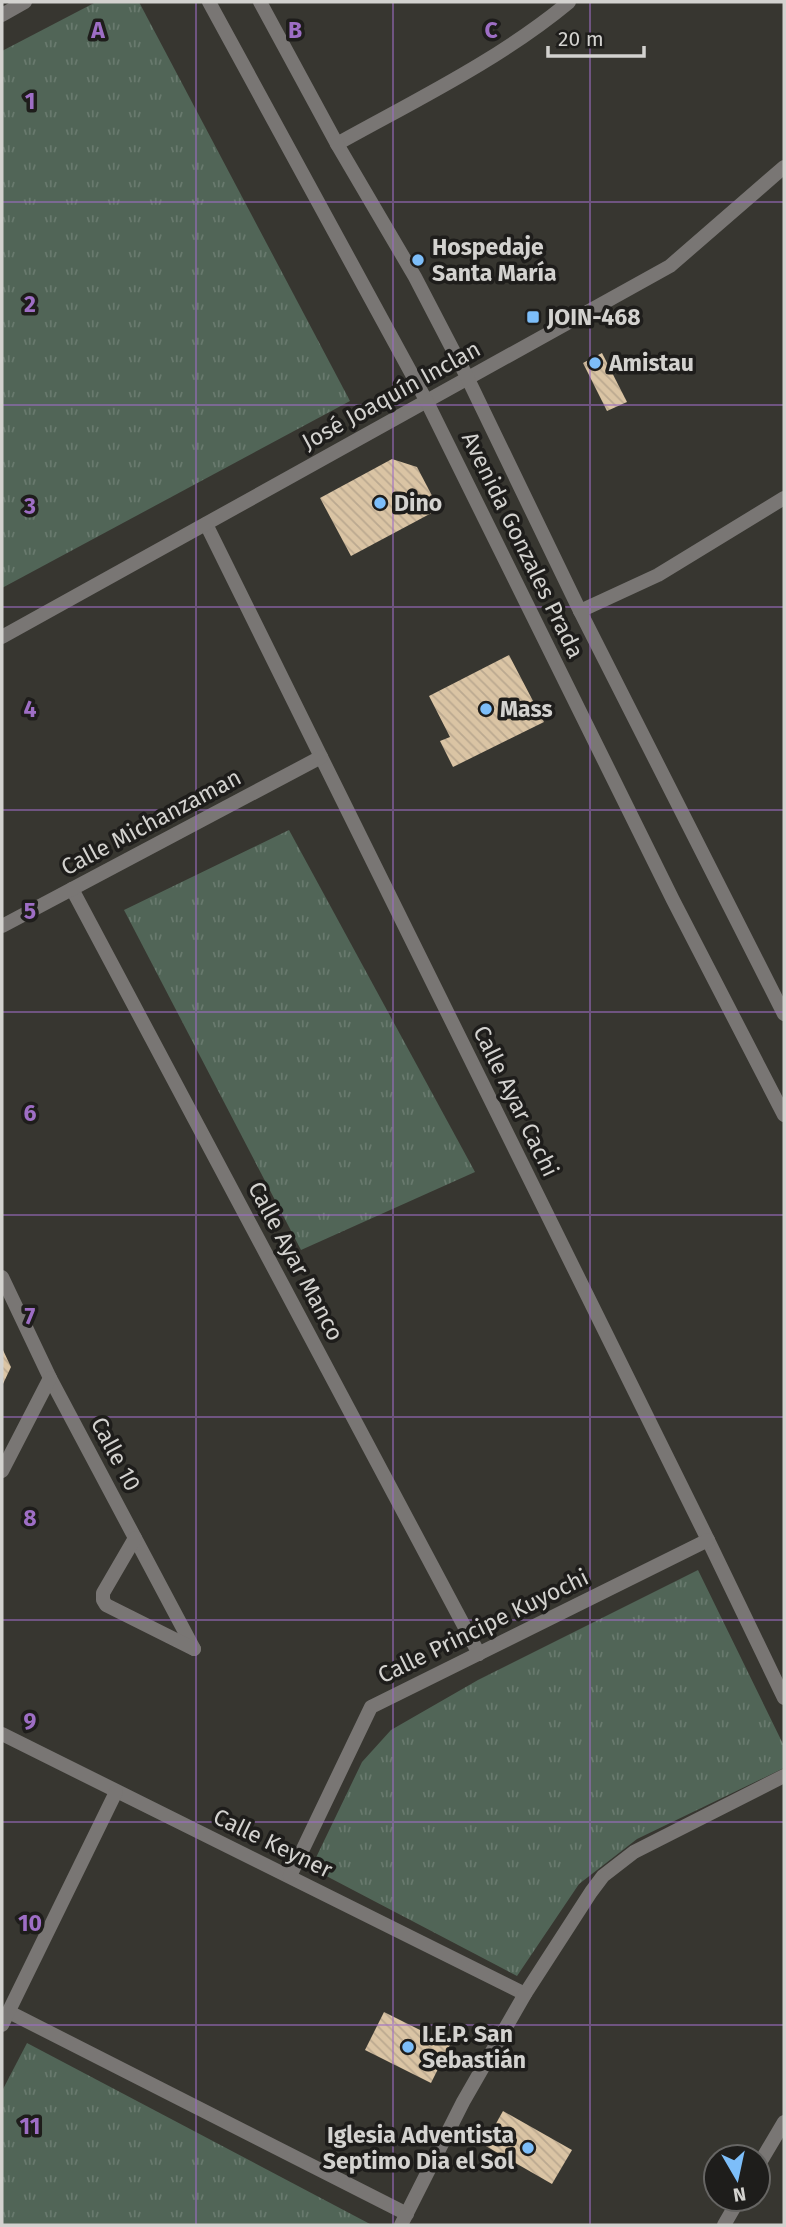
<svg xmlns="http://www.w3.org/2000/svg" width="786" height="2227" font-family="'Fira Sans',sans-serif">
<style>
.park{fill:url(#park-tufts)}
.building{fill:url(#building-back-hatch)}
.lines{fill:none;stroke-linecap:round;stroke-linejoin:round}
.minor{stroke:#797674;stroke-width:14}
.tertiary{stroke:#797674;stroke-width:14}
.grid{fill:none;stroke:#9e6ec5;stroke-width:2;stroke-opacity:0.55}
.poi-dot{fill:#7dbef9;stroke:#1e1d1b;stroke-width:2.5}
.labels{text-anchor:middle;stroke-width:7;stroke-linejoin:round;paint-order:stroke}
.poi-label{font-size:23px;font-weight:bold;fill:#d3d2cf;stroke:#1e1d1b;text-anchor:start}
.street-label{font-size:23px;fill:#d3d2cf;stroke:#1e1d1b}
.grid-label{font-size:23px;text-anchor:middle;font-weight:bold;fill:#9e6ec5;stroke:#1e1d1b;stroke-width:7;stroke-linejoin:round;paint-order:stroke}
</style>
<defs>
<pattern id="park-tufts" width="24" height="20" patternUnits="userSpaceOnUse" patternTransform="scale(1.75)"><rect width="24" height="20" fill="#516557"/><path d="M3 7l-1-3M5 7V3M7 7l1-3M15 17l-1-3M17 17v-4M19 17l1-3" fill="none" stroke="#697a6e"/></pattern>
<pattern id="building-back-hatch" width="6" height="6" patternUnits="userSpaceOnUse" patternTransform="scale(1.75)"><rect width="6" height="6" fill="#dac4a4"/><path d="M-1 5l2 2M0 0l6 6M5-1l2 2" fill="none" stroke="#bba990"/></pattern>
</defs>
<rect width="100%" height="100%" fill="#373630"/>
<!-- park -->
<g class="park">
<path d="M96 2H139L350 401 2 588V51Z"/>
<path d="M289 830 475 1172 301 1250 124 910Z"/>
<path d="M698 1570 784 1746V1768L637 1839 579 1884 517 1976 311 1868 362 1762 391 1730 478 1680Z"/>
<path d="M27 2043 370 2224V2225H2V2091Z"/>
</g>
<!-- building -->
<g class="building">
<path d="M602 353 627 402 607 411 583 363Z"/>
<path d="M392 459 417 467 439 509 351 556 320 498Z"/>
<path d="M509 655 544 722 453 767 440 741 450 737 429 696Z"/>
<path d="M2 1348 11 1367 2 1386Z"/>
<path d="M384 2012 450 2045 431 2083 365 2050Z"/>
<path d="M503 2111 572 2150 552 2184 484 2145Z"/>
</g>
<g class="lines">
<!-- minor -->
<g class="minor">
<path d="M2 15 25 2"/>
<path d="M337 144C416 100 499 60 569 2"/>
<path d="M206 524 708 1540 784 1698"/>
<path d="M580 611 658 575 784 498"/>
<path d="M2 637 670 266 784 167"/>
<path d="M72 889 479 1654"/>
<path d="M2 926 321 757"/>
<path d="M2 1277 50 1378 194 1649"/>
<path d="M2 1471 50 1378"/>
<path d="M135 1538 103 1593V1600L106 1605 194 1649"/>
<path d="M2 1734 525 1994"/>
<path d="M290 1876 371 1707 708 1540"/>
<path d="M9 2012 407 2214"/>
<path d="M2 2025 116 1792"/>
<path d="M758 2166 784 2122"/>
<path d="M401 2225 463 2102 525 1994 591 1892 603 1876 634 1852 784 1776"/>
<path d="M724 2225 739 2199"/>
</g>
<!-- tertiary -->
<g class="tertiary">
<path d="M209 2 427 402 673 900 784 1115"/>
<path d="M260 2 337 144 415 277 468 379 580 611 784 1014"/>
</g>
</g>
<!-- grid -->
<path class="grid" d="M196 2V2225M393 2V2225M590 2V2225M2 202H784M2 405H784M2 607H784M2 810H784M2 1012H784M2 1215H784M2 1417H784M2 1620H784M2 1822H784M2 2025H784"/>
<!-- markers -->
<g class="poi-dot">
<circle cx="418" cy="260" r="7"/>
<rect x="526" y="310" width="14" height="14" rx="3.5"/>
<circle cx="595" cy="363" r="7"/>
<circle cx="380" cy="503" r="7"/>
<circle cx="486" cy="709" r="7"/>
<circle cx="408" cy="2047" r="7"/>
<circle cx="528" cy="2148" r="7"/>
</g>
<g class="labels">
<!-- poi labels -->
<g class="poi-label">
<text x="432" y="255">Hospedaje<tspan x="432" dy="26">Santa María</tspan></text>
<text x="547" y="325">JOIN-468</text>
<text x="609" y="371">Amistau</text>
<text x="394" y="511">Dino</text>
<text x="500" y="717">Mass</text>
<text x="422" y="2042">I.E.P. San<tspan x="422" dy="26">Sebastián</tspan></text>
<text x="514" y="2143" text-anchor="end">Iglesia Adventista<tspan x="514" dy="26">Septimo Dia el Sol</tspan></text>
</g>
<!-- street labels -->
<g class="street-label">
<text transform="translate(391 395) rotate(-29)" y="8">José Joaquín Inclan</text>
<text transform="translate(523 545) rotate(64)" y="8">Avenida Gonzales Prada</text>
<text transform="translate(151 822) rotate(-28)" y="8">Calle Michanzaman</text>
<text transform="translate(516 1101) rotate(64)" y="8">Calle Ayar Cachi</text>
<text transform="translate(296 1261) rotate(62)" y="8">Calle Ayar Manco</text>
<text transform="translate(116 1454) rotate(62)" y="8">Calle 10</text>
<text transform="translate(483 1626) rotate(-26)" y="8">Calle Principe Kuyochi</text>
<text transform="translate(273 1843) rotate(26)" y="8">Calle Keyner</text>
</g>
</g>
<g class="grid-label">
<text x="98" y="38">A</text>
<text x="295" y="38">B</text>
<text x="491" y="38">C</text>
<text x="30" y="109">1</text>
<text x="30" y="312">2</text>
<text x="30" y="514">3</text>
<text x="30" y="717">4</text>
<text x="30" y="919">5</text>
<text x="30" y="1121">6</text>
<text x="30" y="1324">7</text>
<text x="30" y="1526">8</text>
<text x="30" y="1729">9</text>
<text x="30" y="1931">10</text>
<text x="30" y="2134">11</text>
</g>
<!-- border -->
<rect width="786" height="2227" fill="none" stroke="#d3d2cf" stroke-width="7"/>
<!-- north arrow -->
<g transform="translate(737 2178) rotate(171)"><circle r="33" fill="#1e1d1b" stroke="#666563" stroke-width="2"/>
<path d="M0-5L12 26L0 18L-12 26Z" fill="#7dbef9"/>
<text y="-10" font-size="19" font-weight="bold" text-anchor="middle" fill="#d3d2cf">N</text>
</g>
<!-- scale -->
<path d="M548 46v10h96v-10" fill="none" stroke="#d3d2cf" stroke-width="3.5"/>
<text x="558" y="46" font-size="21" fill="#d3d2cf" stroke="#1e1d1b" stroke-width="5" paint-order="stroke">20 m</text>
</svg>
